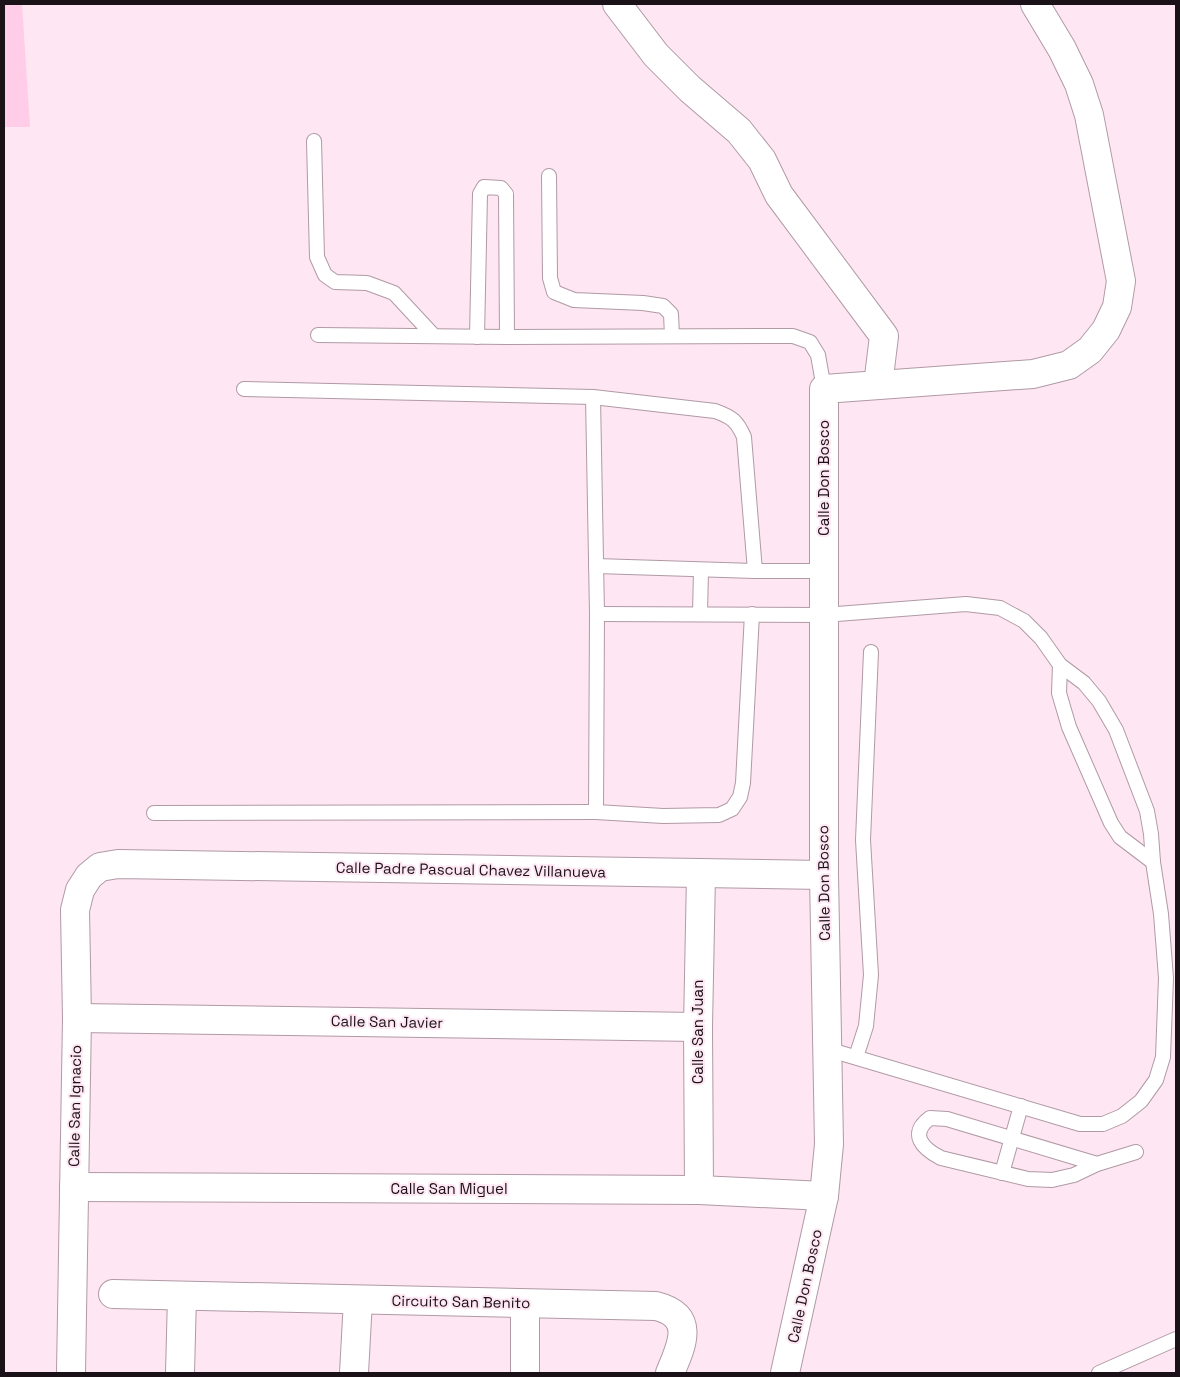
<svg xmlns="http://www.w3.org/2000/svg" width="1180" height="1377" font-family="'Space Grotesk',sans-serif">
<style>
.green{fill:#ffcde7}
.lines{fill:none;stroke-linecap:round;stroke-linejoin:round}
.service-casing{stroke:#b09aa5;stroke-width:16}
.minor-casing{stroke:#b09aa5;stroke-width:30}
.service{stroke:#fff;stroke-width:14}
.minor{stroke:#fff;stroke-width:28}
.labels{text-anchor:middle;stroke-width:4;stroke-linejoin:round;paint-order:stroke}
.street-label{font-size:15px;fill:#1a1216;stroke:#fee6f2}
</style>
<rect width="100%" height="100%" fill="#fee6f2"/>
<!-- green -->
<path class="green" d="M4 4H22L30 127H4Z"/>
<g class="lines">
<!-- service casing -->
<g class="service-casing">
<g id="service">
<path d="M314 141 317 257 325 275 335 282 367 283 394 293 434 336"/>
<path d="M549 176 550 278 554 292 574 300 643 303 663 306 671 314 672 336"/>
<path d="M318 335 507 337 793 336 810 342 818 355 824 389"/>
<path d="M477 337 480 194 484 187 501 188 506 194 507 337"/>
<path d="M244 389 593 397 715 411C732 417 737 421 744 437L755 571"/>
<path d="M593 397 597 614 596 812 663 816 719 815 732 809 740 797 743 783 752 614"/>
<path d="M596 566 755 571H824"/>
<path d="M597 614 824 615 966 604 1000 608 1024 621 1041 638 1060 665 1084 683 1099 701 1116 730 1147 811 1151 834 1153 862 1161 914 1166 978 1163 1057 1156 1080 1141 1101 1122 1116 1103 1124H1080L827 1049"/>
<path d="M700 614 701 570"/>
<path d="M1060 665 1059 693 1069 727 1111 823 1120 837 1153 862"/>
<path d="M154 813 596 812"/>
<path d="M856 1057 866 1026 871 975 863 840 871 652"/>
<path d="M1097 1164 947 1119 930 1118C908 1134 923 1149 941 1158L1028 1179 1052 1180 1074 1175 1097 1164 1136 1152"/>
<path d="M1002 1173 1021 1106"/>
<path d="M1099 1373 1176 1339"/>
</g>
</g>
<!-- minor casing -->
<g class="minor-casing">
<g id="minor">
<path d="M617 4 656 55 690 89 739 131 762 160 779 195 884 336 878 385"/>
<path d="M77 1018 698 1027"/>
<path d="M74 1187 699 1190 824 1196"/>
<path d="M699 1190 698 1027 701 874"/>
<path d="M113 1294 656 1306C696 1316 682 1345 670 1373"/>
<path d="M525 1304V1373"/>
<path d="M71 1373 77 1018 75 910 80 890 89 876 100 867 118 864 824 875"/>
<path d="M180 1373 182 1296"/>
<path d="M354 1373 358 1300"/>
<path d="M785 1373 824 1196 829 1144 824 875V389L1033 374 1069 365 1090 350 1106 330 1117 307 1121 281 1089 115 1079 84 1062 49 1035 4"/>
</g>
</g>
<!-- service -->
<use href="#service" class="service"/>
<!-- minor -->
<use href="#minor" class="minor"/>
</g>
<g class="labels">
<!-- street labels -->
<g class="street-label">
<text transform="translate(824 478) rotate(-90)" y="5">Calle Don Bosco</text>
<text transform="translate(471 870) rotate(1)" y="5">Calle Padre Pascual Chavez Villanueva</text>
<text transform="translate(824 883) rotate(-91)" y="5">Calle Don Bosco</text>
<text transform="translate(387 1022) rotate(1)" y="5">Calle San Javier</text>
<text transform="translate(698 1032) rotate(-90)" y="5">Calle San Juan</text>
<text transform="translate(75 1106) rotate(-89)" y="5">Calle San Ignacio</text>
<text x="449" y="1194">Calle San Miguel</text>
<text transform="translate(805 1286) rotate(-78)" y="5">Calle Don Bosco</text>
<text transform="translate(461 1302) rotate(1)" y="5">Circuito San Benito</text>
</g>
</g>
<!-- border -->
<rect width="1180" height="1377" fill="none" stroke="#1a1216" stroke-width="10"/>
</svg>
